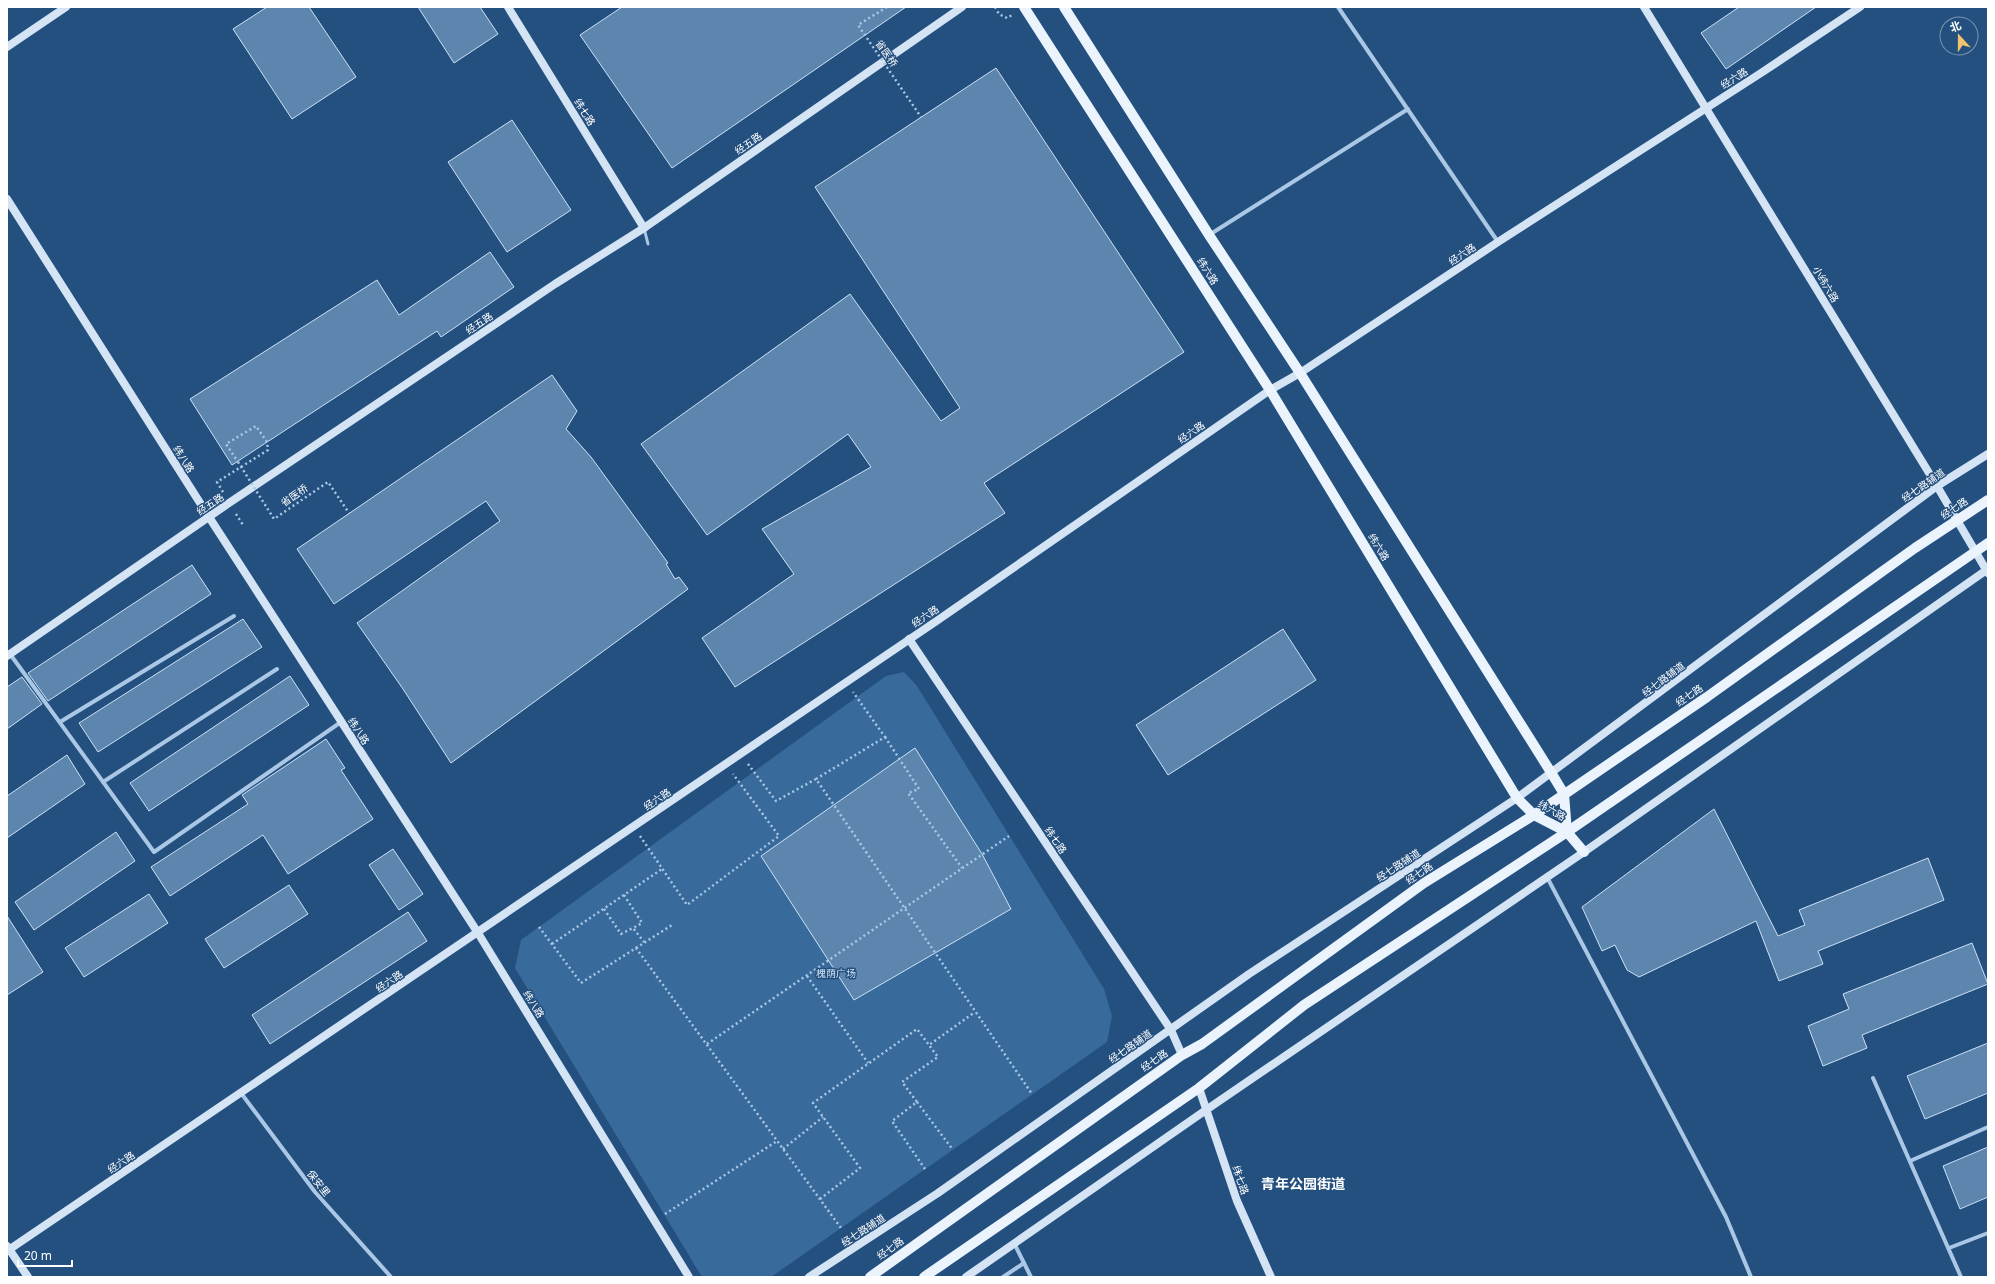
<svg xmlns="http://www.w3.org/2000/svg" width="1995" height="1284" font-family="'Noto Sans','Noto Sans SC',sans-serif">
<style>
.green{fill:#386b9c}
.building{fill:#5d86af;stroke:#cde1f5}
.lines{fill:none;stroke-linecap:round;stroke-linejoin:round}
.path{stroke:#aac8e6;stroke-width:2.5;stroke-dasharray:2 3;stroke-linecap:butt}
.lane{stroke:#aac8e6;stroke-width:3}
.street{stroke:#aac8e6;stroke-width:4}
.secondary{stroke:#d4e4f5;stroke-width:8}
.primary{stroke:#ebf3fd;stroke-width:10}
.path-bridge{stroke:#aac8e6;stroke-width:2.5;stroke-dasharray:2 3;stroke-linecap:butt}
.labels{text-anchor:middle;stroke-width:3;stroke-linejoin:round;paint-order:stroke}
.street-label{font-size:10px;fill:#fff;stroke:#24507f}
.park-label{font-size:10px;fill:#cde1f5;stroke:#24507f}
.district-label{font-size:14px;font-weight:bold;fill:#fff;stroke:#24507f}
</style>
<rect width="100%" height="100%" fill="#24507f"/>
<!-- green -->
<path class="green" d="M904 672 917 686 1104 989 1112 1016 1107 1042 771 1277H702L515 968 521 940 886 676Z"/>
<!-- building -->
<g class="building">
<path d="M267 7H309L356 77 292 119 233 29Z"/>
<path d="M418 7H480L498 34 454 63Z"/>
<path d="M622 7H906L672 168 580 35Z"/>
<path d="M1739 7H1816L1726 69 1701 33Z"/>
<path d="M996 68 1184 352 984 483 1005 513 735 687 702 638 794 574 762 529 871 467 848 434 707 535 641 444 850 294 941 421 960 408 815 187Z"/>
<path d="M512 120 571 210 507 252 448 162Z"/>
<path d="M490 252 514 287 441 337 437 331 232 465 190 399 377 280 399 315Z"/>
<path d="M552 375 577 411 566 429 591 457 668 563 666 564 675 579 679 577 688 589 451 763 403 689 357 623 500 521 486 501 334 604 297 549Z"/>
<path d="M192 565 211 594 48 701 28 673Z"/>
<path d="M243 619 262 647 98 752 79 723Z"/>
<path d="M1283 629 1316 680 1168 775 1136 725Z"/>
<path d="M290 676 309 705 149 811 130 783Z"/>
<path d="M22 677 42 704 7 729V687Z"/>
<path d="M326 739 345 768 341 770 373 819 288 874 263 835 170 896 151 867 248 804 242 795Z"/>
<path d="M915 748 982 854 1011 909 854 1000 761 856Z"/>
<path d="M67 755 85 784 7 838V796Z"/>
<path d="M1714 809 1778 936 1805 925 1799 910 1928 858 1944 900 1818 951 1823 964 1779 981 1756 921 1639 977 1627 970 1615 945 1602 951 1582 907Z"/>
<path d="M116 832 135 861 34 930 15 902Z"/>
<path d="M393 849 423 894 399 910 369 865Z"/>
<path d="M289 885 308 914 224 968 205 939Z"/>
<path d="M149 894 168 923 84 977 65 948Z"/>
<path d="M408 912 427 941 270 1044 252 1015Z"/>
<path d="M7 916 43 972 7 995Z"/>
<path d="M1972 943 1988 984 1862 1035 1867 1048 1823 1066 1808 1026 1849 1009 1843 994Z"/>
<path d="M1988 1043V1093L1925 1119 1907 1076Z"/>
<path d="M1988 1147V1197L1960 1209 1943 1166Z"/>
</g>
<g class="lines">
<!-- path -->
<g class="path">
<path d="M995 7 999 14 1007 18 1014 14"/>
<path d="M223 492 217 482 268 450 267 442 256 426 226 444 238 462"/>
<path d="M236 514 243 525"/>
<path d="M885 737 919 789 908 793 962 868"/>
<path d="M748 764 776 801 816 779 1032 1094"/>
<path d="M816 779 885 737 853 692"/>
<path d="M640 836 687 905 779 836 733 774"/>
<path d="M624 895 642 923 633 928"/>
<path d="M604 909 621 934 633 928 644 942"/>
<path d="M539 927 581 983 636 948 841 1228"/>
<path d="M552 944 662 869"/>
<path d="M636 948 672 925"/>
<path d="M807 976 868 1063"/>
<path d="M707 1044 1009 836"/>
<path d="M917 1102 953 1150"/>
<path d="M783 1149 823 1117"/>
<path d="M925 1169 892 1121 917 1102 902 1082 938 1057 929 1045"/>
<path d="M820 1199 860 1168 813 1103 917 1029 929 1045 975 1012"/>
<path d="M665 1214 777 1141"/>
</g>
<!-- lane -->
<path class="lane" d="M644 228 648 244"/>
<!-- street -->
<g class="street">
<path d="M1338 7 1498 242"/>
<path d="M1209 235 1408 109"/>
<path d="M10 654 154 852 341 722"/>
<path d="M60 722 234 616"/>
<path d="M103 782 277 669"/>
<path d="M1547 877 1726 1217 1751 1277"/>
<path d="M1873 1078 1961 1277"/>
<path d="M241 1093 315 1192 391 1277"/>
<path d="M1910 1161 1988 1127"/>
<path d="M1014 1243 1031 1277"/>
<path d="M1949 1248 1988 1233"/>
<path d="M1003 1277 1024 1263"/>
</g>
<!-- secondary -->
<g class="secondary">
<path d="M508 7 644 228"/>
<path d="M1644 7 1937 486 1988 573"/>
<path d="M7 47 66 7"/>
<path d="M7 199 209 517 478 933 689 1277"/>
<path d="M909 639 1171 1030 1182 1055"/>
<path d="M7 656 229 503 555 284 644 228 962 7"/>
<path d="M1199 1088 1237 1201 1271 1277"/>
<path d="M7 1246 28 1277"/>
<path d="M7 1251 938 620 1270 390 1300 373 1498 242 1761 73 1860 7"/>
<path d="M809 1277 938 1193 1249 974 1517 798 1937 486 1988 454"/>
<path d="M966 1277 1206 1110 1584 852 1988 569"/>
</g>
<!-- primary -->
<g class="primary">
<path d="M1024 7 1270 390 1517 798 1534 815 1567 832 1584 852"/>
<path d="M1064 7 1209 235 1300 373 1552 774 1564 794 1567 832"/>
<path d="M870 1277 1182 1055 1202 1044 1424 883 1534 815 1707 697 1915 548 1988 500"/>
<path d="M924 1277 1199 1088 1304 1005 1567 832 1988 543"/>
</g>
<!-- path-bridge -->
<g class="path-bridge">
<path d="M887 7 858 25 921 117"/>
<path d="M238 462 274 519 328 482 349 513"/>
</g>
</g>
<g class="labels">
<!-- street labels -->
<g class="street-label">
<text transform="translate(887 53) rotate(55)" y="4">省医桥</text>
<text transform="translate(1734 78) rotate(-32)" y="4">经六路</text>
<text transform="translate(585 112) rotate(58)" y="4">纬七路</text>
<text transform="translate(748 143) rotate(-35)" y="4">经五路</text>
<text transform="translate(1462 254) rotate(-34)" y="4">经六路</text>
<text transform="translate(1208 271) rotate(58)" y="4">纬六路</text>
<text transform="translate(1826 284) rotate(59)" y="4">小纬六路</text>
<text transform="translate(479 323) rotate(-34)" y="4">经五路</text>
<text transform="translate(1191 432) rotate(-35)" y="4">经六路</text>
<text transform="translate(184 459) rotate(58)" y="4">纬八路</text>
<text transform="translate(1923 485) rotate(-35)" y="4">经七路辅道</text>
<text transform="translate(294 495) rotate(-35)" y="4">省医桥</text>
<text transform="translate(210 504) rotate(-34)" y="4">经五路</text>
<text transform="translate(1954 508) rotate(-34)" y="4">经七路</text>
<text transform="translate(1379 547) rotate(59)" y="4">纬六路</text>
<text transform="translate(925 616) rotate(-34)" y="4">经六路</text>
<text transform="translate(1663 679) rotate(-37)" y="4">经七路辅道</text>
<text transform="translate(1689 695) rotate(-34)" y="4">经七路</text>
<text transform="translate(359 731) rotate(57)" y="4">纬八路</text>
<text transform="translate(657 799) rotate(-34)" y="4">经六路</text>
<text transform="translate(1552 810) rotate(30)" y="4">纬六路</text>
<text transform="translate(1056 840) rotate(56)" y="4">纬七路</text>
<text transform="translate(1398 865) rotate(-33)" y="4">经七路辅道</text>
<text transform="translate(1419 873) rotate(-34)" y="4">经七路</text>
<text transform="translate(389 981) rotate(-34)" y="4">经六路</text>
<text transform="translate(534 1004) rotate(59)" y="4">纬八路</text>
<text transform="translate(1130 1046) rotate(-35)" y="4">经七路辅道</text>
<text transform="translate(1154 1060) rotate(-35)" y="4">经七路</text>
<text transform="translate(121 1162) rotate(-34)" y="4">经六路</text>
<text transform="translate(1241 1180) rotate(71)" y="4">纬七路</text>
<text transform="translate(319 1183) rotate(51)" y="4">保安里</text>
<text transform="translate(863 1230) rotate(-33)" y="4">经七路辅道</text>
<text transform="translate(890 1248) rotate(-36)" y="4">经七路</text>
</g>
<!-- park labels -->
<g class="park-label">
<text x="836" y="977">槐荫广场</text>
</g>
<!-- district labels -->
<g class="district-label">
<text x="1303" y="1189">青年公园街道</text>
</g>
</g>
<!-- border -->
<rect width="1995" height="1284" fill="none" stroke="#ffffff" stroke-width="16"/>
<!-- north arrow -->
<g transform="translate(1959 36) rotate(339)"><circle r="19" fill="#24507f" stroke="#7c96b2"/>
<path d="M0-3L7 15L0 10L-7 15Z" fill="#f0c46e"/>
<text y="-6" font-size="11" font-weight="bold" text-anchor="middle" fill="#ffffff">北</text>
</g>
<!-- scale -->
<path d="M18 1260v6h54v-6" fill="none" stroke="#ffffff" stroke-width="2"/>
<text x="24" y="1260" font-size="12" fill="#ffffff" stroke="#24507f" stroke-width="3" paint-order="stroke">20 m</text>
</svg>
